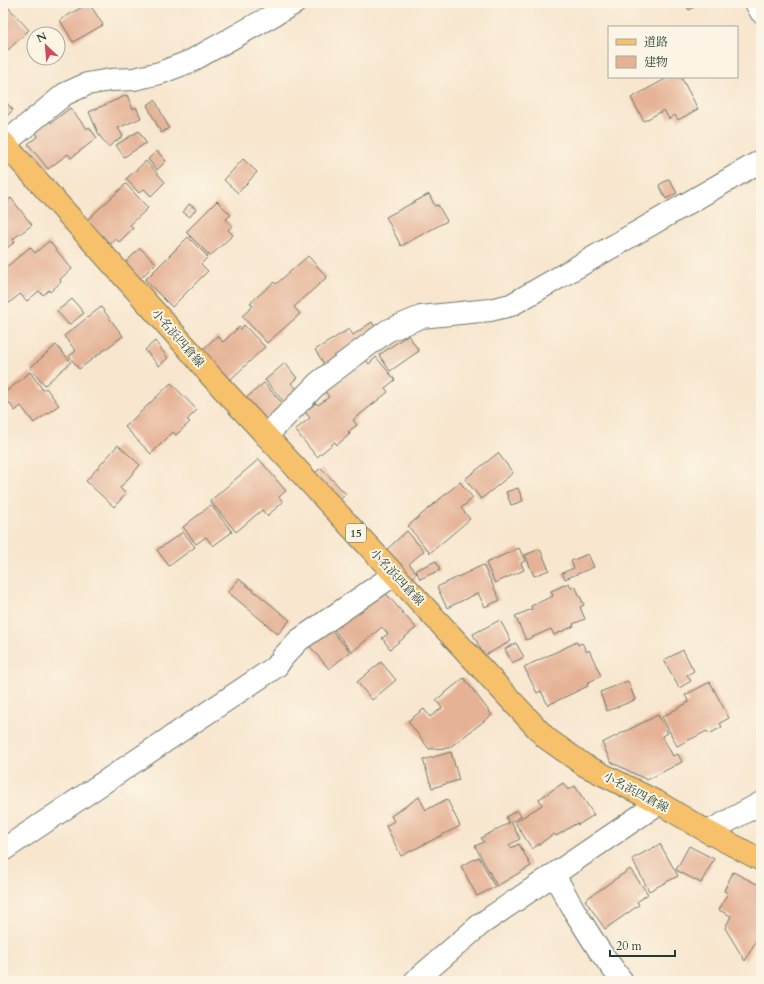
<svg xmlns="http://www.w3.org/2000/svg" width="764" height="984" font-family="Cardo,'Noto Serif JP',serif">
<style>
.building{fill:#e5b296}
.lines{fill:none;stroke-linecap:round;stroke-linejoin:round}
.street-casing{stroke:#6b786a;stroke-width:24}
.primary-casing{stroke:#6b786a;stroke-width:24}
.street{stroke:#fff;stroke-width:22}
.primary{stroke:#f7c06b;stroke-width:22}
.labels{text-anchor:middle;stroke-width:4;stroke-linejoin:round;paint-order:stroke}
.shield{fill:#fcf5e5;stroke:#617469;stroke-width:1}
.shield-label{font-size:11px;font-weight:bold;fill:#1f3d34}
.street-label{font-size:12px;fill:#1f3d34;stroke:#fcf5e5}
</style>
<rect width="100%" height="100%" fill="#fcf5e5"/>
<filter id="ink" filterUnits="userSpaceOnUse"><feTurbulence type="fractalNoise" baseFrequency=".025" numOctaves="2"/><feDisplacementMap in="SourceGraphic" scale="8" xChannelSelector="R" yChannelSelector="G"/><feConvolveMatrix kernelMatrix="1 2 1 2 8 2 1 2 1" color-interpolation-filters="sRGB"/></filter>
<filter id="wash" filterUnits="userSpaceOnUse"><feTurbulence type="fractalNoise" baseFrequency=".012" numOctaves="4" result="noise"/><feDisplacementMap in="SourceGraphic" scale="16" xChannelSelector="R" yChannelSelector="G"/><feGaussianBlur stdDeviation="0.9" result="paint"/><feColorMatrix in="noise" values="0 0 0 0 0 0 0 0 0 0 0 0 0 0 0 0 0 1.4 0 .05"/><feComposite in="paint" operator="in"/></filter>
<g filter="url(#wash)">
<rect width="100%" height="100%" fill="#f8e6cf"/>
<g id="blocks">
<!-- building -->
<g class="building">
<path d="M89 3 103 25 73 42 60 20Z"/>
<path d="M685 3H701L689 10Z"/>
<path d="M6 5 29 30 6 52 3 49V8Z"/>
<path d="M669 77H681L698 109 678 120 675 115 669 119 664 110 644 121 631 98Z"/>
<path d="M127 95 133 109 136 107 141 118 118 128 123 136 108 147 99 135 89 112Z"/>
<path d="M3 99 13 110 3 120Z"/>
<path d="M155 100 169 128 161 133 147 105Z"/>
<path d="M70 108 87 129 89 127 97 138 71 158 68 154 48 169 28 144 38 136 35 131 49 120 51 123Z"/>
<path d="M139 131 146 143 124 157 116 145Z"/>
<path d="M157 151 166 161 157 170 148 159Z"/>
<path d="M243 159 257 172 238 193 224 180Z"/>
<path d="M146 161 165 182 151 196 144 189 139 193 126 179Z"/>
<path d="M669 179 677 193 666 199 659 185Z"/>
<path d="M126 184 148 208 130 225 133 228 119 242 116 239 110 244 87 220Z"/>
<path d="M429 194 435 206 438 205 447 221 401 246 386 217Z"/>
<path d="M11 198 32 225 13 239 15 242 3 251V204Z"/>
<path d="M217 201 231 215 226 219 232 226 228 230 233 235 210 256 186 232Z"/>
<path d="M189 204 196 209 190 217 183 212Z"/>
<path d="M188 237 208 257 201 264 208 271 172 307 145 280Z"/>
<path d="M49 241 72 269 60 279 61 282 50 292 49 290 43 295 39 291 27 301 20 294 3 308V270L30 247 35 253Z"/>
<path d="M140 248 156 263 140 279 125 263Z"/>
<path d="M308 256 327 277 294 307 300 314 267 343 242 316 253 306 250 303 274 282 276 284Z"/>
<path d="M72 299 84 313 69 325 57 311Z"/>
<path d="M101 307 123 336 79 369 69 356 76 351 64 336Z"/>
<path d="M372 322 378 332 325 365 315 350 349 329 353 335Z"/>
<path d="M244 325 265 347 230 380 202 350 217 336 223 342 239 327 241 329Z"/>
<path d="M408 335 419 351 390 371 379 355Z"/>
<path d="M155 341 168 358 159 366 145 350Z"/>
<path d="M56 345 71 362 45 385 30 368Z"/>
<path d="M376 357 395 380 385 388 388 392 353 420 357 425 348 432 350 434 337 445 335 442 317 457 295 430 310 418 305 412 316 403 318 405 329 397 325 391 366 360 369 364Z"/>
<path d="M285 363 297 378 291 383 299 391 285 403 265 380Z"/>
<path d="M30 372 43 390 46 388 59 405 34 423 21 406 15 411 3 394Z"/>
<path d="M171 383 197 410 187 420 190 422 176 435 173 432 151 454 125 427Z"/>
<path d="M264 383 284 405 266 422 245 399Z"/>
<path d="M118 445 140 465 120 488 126 494 114 507 86 481Z"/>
<path d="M498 453 513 473 481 499 465 479Z"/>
<path d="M259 459 286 491 279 497 283 502 267 516 262 510 236 532 210 501Z"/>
<path d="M321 468 346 494 339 501 314 474Z"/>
<path d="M460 482 473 498 461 508 470 519 430 553 408 526Z"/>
<path d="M518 488 523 501 511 505 506 492Z"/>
<path d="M211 505 232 532 213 546 206 537 196 544 183 527Z"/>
<path d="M407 531 424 551 409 564 417 573 411 578 386 550Z"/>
<path d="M183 532 195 547 169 566 157 550Z"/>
<path d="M519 548 525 561 521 563 524 570 495 583 486 563Z"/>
<path d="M540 549 549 570 534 576 525 555Z"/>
<path d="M588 554 594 567 565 579 562 573 574 568 571 561Z"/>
<path d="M436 561 440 570 420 579 416 570Z"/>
<path d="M483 565 500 600 485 607 478 593 447 608 437 587Z"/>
<path d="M239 579 290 620 278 634 228 592Z"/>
<path d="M569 583 571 588 575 586 584 605 580 607 585 619 573 624 574 626 554 635 551 629 526 640 515 616 532 609 531 606 553 596 551 591Z"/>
<path d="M383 590 416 628 390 649 382 638 388 634 382 627 352 652 331 626Z"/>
<path d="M500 620 511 641 484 656 473 634Z"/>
<path d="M329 627 350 652 329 669 308 644Z"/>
<path d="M577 642 578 645 582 643 587 652 589 650 601 676 587 683 588 686 548 705 541 691 537 693 524 667Z"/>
<path d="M516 643 524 657 512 663 505 649Z"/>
<path d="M683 650 694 671 687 675 691 681 679 688 664 660Z"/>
<path d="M381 662 396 680 372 700 357 682Z"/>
<path d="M464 678 492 715 449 748 429 749 408 721 424 709 430 717 442 708 436 700Z"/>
<path d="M628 681 635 700 607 711 600 692Z"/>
<path d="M710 682 729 718 720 723 722 727 709 734 707 731 677 746 662 717 689 702 685 695Z"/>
<path d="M658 715 668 733 662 736 673 756 678 754 682 762 647 780 611 762 602 743Z"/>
<path d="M451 752 459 780 432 788 423 760Z"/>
<path d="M563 783 568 790 575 786 594 815 578 825 577 823 556 836 554 834 532 849 515 822 542 805 539 799Z"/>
<path d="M419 797 426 810 447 799 460 826 401 856 386 826 394 821 391 816Z"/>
<path d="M517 810 521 816 511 822 520 839 509 845 511 848 519 844 531 866 497 886 475 846 484 842 481 838 509 823 506 817Z"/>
<path d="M660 844 678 876 649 891 632 859Z"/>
<path d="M689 846 714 859 701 883 676 870Z"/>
<path d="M479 857 495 887 477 896 461 866Z"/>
<path d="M630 869 648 894 637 902 639 905 605 929 585 900Z"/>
<path d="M733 872 761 886V918L756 929 761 931 745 961 725 928 731 916 719 910 728 893 724 891Z"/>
</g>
</g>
</g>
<g filter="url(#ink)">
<use href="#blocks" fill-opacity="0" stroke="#6b786a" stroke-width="1"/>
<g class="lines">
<!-- street casing -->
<g class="street-casing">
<g id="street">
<path d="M756 3 761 12"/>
<path d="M4 144 65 94 87 84 110 80 134 79 160 73 191 61 295 3"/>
<path d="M266 436 319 382 387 331 421 317 490 310 511 305 761 161"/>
<path d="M708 832 761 803"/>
<path d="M3 850 277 666 283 657 299 640 395 574"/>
<path d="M554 875 575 912 599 950 622 981"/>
<path d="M415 981 481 924 659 803"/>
</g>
</g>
<!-- primary casing -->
<g class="primary-casing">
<path id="primary" d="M3 142 191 352 209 374 546 738 584 765 659 803 708 832 761 860"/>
</g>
<!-- street -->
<use href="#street" class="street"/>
<!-- primary -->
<use href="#primary" class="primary"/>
</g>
</g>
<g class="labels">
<!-- shield labels -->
<rect class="shield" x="346" y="524" width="20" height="18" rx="3"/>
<g class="shield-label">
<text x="356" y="537">15</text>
</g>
<!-- street labels -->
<g class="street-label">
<text transform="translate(178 338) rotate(49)" y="4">小名浜四倉線</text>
<text transform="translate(397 577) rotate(47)" y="4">小名浜四倉線</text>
<text transform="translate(636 792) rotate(28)" y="4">小名浜四倉線</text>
</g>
</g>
<!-- margin -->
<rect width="764" height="984" fill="none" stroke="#fcf5e5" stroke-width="16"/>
<!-- legend -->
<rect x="608" y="26" width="130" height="52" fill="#fcf5e5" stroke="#a4ab9e"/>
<rect x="616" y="39" width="20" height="6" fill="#f7c06b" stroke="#a4ab9e"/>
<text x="644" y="46" font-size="12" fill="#1f3d34">道路</text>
<rect x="616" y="56" width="20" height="12" fill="#e5b296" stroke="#a4ab9e"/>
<text x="644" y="66" font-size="12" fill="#1f3d34">建物</text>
<!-- north arrow -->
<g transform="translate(46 46) rotate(334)"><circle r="19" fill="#fcf5e5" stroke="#a4ab9e"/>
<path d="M0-3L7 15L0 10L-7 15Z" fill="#d1495b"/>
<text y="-6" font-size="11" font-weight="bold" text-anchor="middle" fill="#1f3d34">N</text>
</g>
<!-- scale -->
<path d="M610 950v6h65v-6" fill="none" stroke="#1f3d34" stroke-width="2"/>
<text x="616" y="950" font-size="12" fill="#1f3d34" stroke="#fcf5e5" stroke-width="3" paint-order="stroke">20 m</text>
</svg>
